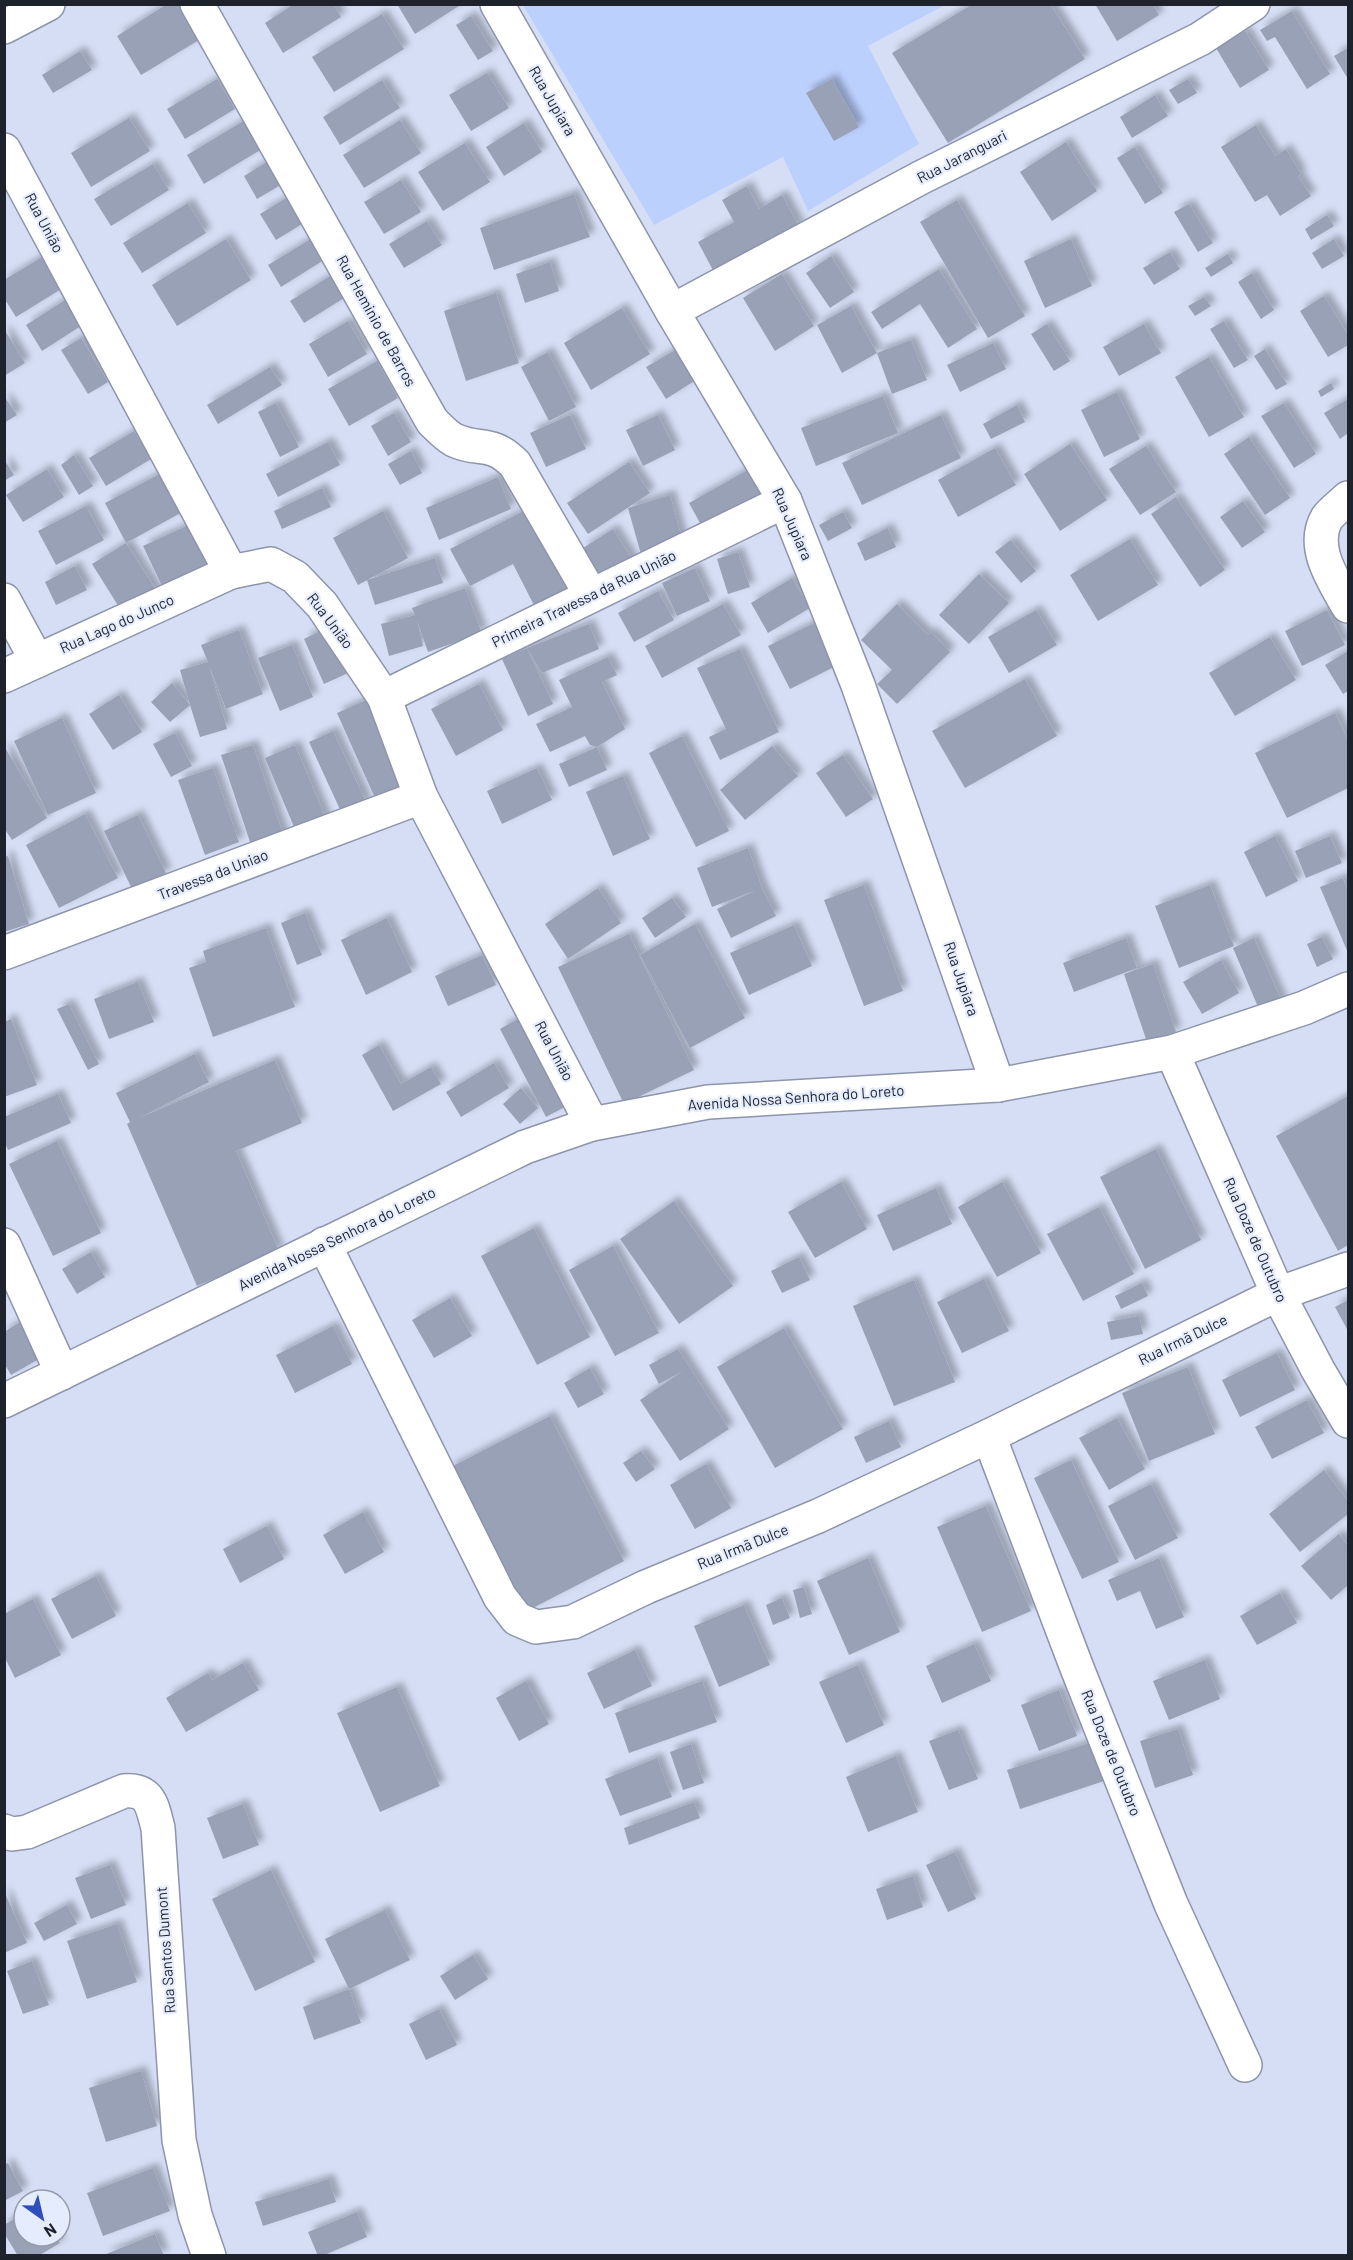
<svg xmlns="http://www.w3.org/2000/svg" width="1353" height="2260" font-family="Barlow,sans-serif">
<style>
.green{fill:#bcd0fe}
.building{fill:#98a1b6;filter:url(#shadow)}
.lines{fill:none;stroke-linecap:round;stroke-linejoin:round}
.street-casing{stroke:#8c95aa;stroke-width:36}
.secondary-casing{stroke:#8c95aa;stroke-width:36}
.street{stroke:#fff;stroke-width:33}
.secondary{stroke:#fff;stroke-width:33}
.labels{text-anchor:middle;stroke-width:4.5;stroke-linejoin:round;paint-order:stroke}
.street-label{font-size:15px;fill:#1e222a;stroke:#e4ecfe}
</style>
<defs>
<filter id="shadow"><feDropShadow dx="5.5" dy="-5.5" stdDeviation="3" flood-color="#0004"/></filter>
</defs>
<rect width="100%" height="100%" fill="#d5def5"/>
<!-- green -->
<path class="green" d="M523 5H945L868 46 919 144 808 211 783 157 654 225Z"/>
<!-- building -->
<g class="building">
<path d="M167 4H184L204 37 141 75 117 36Z"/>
<path d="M294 4H333L341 17 283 53 265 23Z"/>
<path d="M397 4H462L415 34Z"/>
<path d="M1095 4H1152L1159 15 1117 41Z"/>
<path d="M971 5H1051L1085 59 948 143 892 53Z"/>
<path d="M1292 11 1330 74 1307 89 1275 37 1267 41 1260 30Z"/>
<path d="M382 14 404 49 334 92 312 57Z"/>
<path d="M471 16 493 51 478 60 456 25Z"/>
<path d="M1245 31 1269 70 1240 88 1216 48Z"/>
<path d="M1348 48V79L1334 56Z"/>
<path d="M80 51 92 70 53 93 42 75Z"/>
<path d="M487 73 509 108 471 131 449 95Z"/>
<path d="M217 79 235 109 185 139 167 109Z"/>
<path d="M832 79 859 127 834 141 806 93Z"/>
<path d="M1188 79 1197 93 1178 104 1169 90Z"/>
<path d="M382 80 400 108 340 145 323 117Z"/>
<path d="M1155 95 1168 116 1132 138 1120 117Z"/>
<path d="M129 118 150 151 91 187 71 153Z"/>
<path d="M245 120 262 149 204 184 187 155Z"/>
<path d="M400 120 421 153 364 188 343 155Z"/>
<path d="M524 123 542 152 504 176 486 147Z"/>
<path d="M1256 125 1275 156 1286 149 1301 174 1298 176 1311 196 1280 216 1267 195 1255 202 1221 147Z"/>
<path d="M1066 142 1097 191 1052 221 1020 172Z"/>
<path d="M465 143 490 182 443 211 418 172Z"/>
<path d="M1135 147 1163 193 1145 204 1117 158Z"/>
<path d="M270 160 284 183 257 199 244 176Z"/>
<path d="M153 164 169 190 111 226 94 199Z"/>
<path d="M401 180 421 212 384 234 364 202Z"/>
<path d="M747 186 759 209 782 195 800 228 715 274 698 242 734 222 722 200Z"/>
<path d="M574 194 590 237 494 270 480 228Z"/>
<path d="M291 195 307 221 276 240 260 214Z"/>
<path d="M957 200 1025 316 988 338 920 222Z"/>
<path d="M188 203 206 233 142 273 123 243Z"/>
<path d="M1189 204 1213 243 1198 252 1174 212Z"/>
<path d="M1327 215 1334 226 1311 240 1305 229Z"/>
<path d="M427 221 442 245 404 268 389 244Z"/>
<path d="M314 237 327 258 281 287 268 265Z"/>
<path d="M226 239 251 280 177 326 152 285Z"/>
<path d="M1071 239 1092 286 1045 308 1024 261Z"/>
<path d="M1334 239 1344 256 1322 269 1312 253Z"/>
<path d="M1170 252 1180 269 1154 285 1143 268Z"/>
<path d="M47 254 66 286 16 317 4 298V280Z"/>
<path d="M1228 254 1233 263 1211 277 1205 268Z"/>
<path d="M831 256 854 292 830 308 806 273Z"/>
<path d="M550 262 559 291 525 303 516 274Z"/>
<path d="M939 269 977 329 948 348 920 304 882 329 871 312Z"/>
<path d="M335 273 349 295 304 323 290 301Z"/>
<path d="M1252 273 1274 310 1261 319 1238 282Z"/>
<path d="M782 274 814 326 775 351 743 298Z"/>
<path d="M496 293 519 363 466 381 444 311Z"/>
<path d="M1324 296 1348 335V345L1328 357 1300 311Z"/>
<path d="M1204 297 1211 306 1195 316 1188 306Z"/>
<path d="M68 298 84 324 42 351 26 325Z"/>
<path d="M851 306 877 353 842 373 817 325Z"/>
<path d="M622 308 650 354 591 390 564 343Z"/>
<path d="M348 321 367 354 328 377 309 344Z"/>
<path d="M1224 321 1248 360 1234 368 1210 329Z"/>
<path d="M1047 324 1070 361 1054 371 1031 334Z"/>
<path d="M1144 324 1161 353 1119 376 1103 347Z"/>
<path d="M4 329 25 363 4 376Z"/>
<path d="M81 338 108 382 88 394 61 350Z"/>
<path d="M911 340 927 380 892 394 877 353Z"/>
<path d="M993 343 1006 369 960 392 947 365Z"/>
<path d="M677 349 696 380 666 399 646 367Z"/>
<path d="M1265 349 1287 384 1276 390 1254 356Z"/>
<path d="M548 352 576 407 549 421 521 367Z"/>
<path d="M1209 357 1244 417 1209 437 1175 377Z"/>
<path d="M377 361 398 398 349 426 328 389Z"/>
<path d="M270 367 282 385 218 424 207 405Z"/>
<path d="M1331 383 1334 389 1321 397 1318 391Z"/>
<path d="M1117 392 1140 439 1104 457 1081 410Z"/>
<path d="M4 396 17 415 4 423Z"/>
<path d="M883 396 898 433 816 466 801 428Z"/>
<path d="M1348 399V433L1340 439 1324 413Z"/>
<path d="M276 403 299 447 280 457 258 412Z"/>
<path d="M1284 403 1316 454 1294 468 1261 416Z"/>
<path d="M1017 405 1025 422 991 439 983 424Z"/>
<path d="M394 413 411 442 388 456 371 426Z"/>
<path d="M570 415 586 449 546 467 530 433Z"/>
<path d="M658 415 675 450 643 466 626 430Z"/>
<path d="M941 415 961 458 862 505 842 463Z"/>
<path d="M134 431 151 459 106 486 89 458Z"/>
<path d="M1249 437 1290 498 1265 515 1224 454Z"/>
<path d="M328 442 340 465 278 497 266 474Z"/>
<path d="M1070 444 1107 500 1060 531 1024 474Z"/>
<path d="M1146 446 1176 492 1140 515 1109 469Z"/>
<path d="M995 448 1016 485 958 517 938 480Z"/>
<path d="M411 451 422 473 400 485 388 464Z"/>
<path d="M74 455 93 486 79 495 61 465Z"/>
<path d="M4 459 14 475 4 481Z"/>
<path d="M629 462 650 493 588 534 567 503Z"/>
<path d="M751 468 768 499 706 534 689 503Z"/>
<path d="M47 469 64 497 23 522 6 495Z"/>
<path d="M165 471 186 510 126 543 105 503Z"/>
<path d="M498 477 511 509 439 540 426 508Z"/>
<path d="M322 488 331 507 282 529 274 511Z"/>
<path d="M670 495 684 546 642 558 628 508Z"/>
<path d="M1176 497 1225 570 1200 587 1151 514Z"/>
<path d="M1243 501 1265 532 1242 548 1220 517Z"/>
<path d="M86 506 104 540 56 565 38 531Z"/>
<path d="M527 509 573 598 539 615 513 564 470 586 450 549Z"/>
<path d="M383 511 408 558 358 585 333 538Z"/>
<path d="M843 512 852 528 828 541 819 525Z"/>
<path d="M195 522 214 563 162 586 143 546Z"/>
<path d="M888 528 896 547 865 561 857 543Z"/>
<path d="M613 529 635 564 605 583 583 548Z"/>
<path d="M1130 539 1158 585 1098 621 1070 575Z"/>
<path d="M1011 540 1036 571 1021 583 995 552Z"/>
<path d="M126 543 158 593 124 615 92 564Z"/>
<path d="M738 552 750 587 728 594 717 559Z"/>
<path d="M435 558 443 583 375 605 367 580Z"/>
<path d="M75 566 87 590 56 605 45 582Z"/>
<path d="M695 568 710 601 677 616 662 583Z"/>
<path d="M979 574 1009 603 969 644 939 615Z"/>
<path d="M792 578 810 608 768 633 751 603Z"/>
<path d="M465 588 482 633 428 652 417 620 423 646 389 656 381 624 415 615 412 608Z"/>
<path d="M658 591 674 620 634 642 618 613Z"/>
<path d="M723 604 741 635 662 678 645 646Z"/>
<path d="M897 604 928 635 931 632 950 652 897 704 877 684 892 670 861 640Z"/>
<path d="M1036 610 1057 645 1009 673 988 637Z"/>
<path d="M1327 610 1345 645 1302 666 1285 631Z"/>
<path d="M814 623 836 666 790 689 768 646Z"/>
<path d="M589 624 599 649 542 673 527 648 553 704 528 716 502 659 527 648Z"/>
<path d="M326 628 348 673 324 684 304 639Z"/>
<path d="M239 630 263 694 226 709 209 665 227 729 200 737 190 705 170 722 151 702 172 683 190 705 180 670 208 662 201 645Z"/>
<path d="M1270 637 1296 680 1235 716 1209 673Z"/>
<path d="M292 645 313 697 280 711 258 658Z"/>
<path d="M740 649 779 732 720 760 709 737 726 729 697 668Z"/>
<path d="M1348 651V691L1343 694 1325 665Z"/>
<path d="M608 657 617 675 602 682 625 729 597 747 590 745 585 736 550 752 536 724 572 707 559 680Z"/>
<path d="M1025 679 1057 736 965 788 932 731Z"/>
<path d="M479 684 503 730 456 756 431 709Z"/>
<path d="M119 695 142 732 113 750 89 714Z"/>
<path d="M366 700 408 795 379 807 337 713Z"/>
<path d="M1335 713 1348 740V788L1287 818 1255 753Z"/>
<path d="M62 718 96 793 48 815 14 741Z"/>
<path d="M333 731 367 804 343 816 309 742Z"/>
<path d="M175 733 192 766 171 777 153 744Z"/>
<path d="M682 736 729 831 696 847 649 753Z"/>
<path d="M253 745 286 843 254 854 221 755Z"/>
<path d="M295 745 327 821 297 834 265 758Z"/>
<path d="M4 746 47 818 12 840 4 828Z"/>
<path d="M772 746 798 776 745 820 720 790Z"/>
<path d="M597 747 607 770 569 787 559 764Z"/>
<path d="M843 755 873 799 846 817 816 773Z"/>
<path d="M213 768 239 842 205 855 178 780Z"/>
<path d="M537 768 552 800 502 824 487 791Z"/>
<path d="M623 776 650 839 613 856 586 792Z"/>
<path d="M85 814 118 878 59 908 26 845Z"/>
<path d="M138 815 166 873 132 889 104 831Z"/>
<path d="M1275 836 1298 881 1266 897 1244 852Z"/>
<path d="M1330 836 1342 863 1306 878 1295 851Z"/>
<path d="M748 848 762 888 776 916 731 938 717 909 756 890 712 907 697 868Z"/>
<path d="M8 856 29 924 4 932V857Z"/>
<path d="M1343 878 1348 891V953L1320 887Z"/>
<path d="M864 885 903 991 864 1006 824 900Z"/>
<path d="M1210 885 1234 946 1179 968 1155 906Z"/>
<path d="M598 888 621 923 568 959 545 924Z"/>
<path d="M672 898 686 917 655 938 642 918Z"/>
<path d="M305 913 322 955 297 965 281 923Z"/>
<path d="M387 918 412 972 366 995 341 940Z"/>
<path d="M695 924 745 1018 690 1048 640 955Z"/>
<path d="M794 925 812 966 749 995 730 953Z"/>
<path d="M266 928 295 1007 213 1037 189 968 206 962 203 951Z"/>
<path d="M629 934 694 1070 624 1104 558 967Z"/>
<path d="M1322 937 1333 959 1317 967 1307 944Z"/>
<path d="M1126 938 1137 968 1074 992 1063 963Z"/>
<path d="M1254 938 1283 1004 1261 1014 1233 948Z"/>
<path d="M482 955 496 985 448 1006 435 976Z"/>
<path d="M1221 960 1239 993 1202 1014 1183 982Z"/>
<path d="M1153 964 1176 1032 1147 1042 1124 974Z"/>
<path d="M138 982 154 1022 109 1039 94 999Z"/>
<path d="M69 1004 99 1064 88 1070 57 1009Z"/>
<path d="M525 1015 572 1103 546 1117 500 1029Z"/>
<path d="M11 1019 37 1085 4 1097V1022Z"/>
<path d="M379 1045 401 1084 431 1067 441 1084 393 1111 362 1055Z"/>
<path d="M195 1054 209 1082 139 1118 275 1060 302 1123 236 1151 279 1251 197 1286 127 1124 130 1122 116 1093Z"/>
<path d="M494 1063 509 1088 461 1117 446 1092Z"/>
<path d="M521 1088 538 1108 520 1124 503 1104Z"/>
<path d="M58 1094 71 1123 8 1150 4 1141V1117Z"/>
<path d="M1348 1096V1245L1338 1251 1276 1136Z"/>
<path d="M57 1141 101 1233 53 1256 9 1164Z"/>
<path d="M1156 1149 1201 1240 1145 1269 1100 1177Z"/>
<path d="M841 1182 867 1229 815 1258 788 1212Z"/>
<path d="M1002 1182 1041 1253 997 1277 958 1207Z"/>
<path d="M936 1188 952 1224 893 1251 877 1215Z"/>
<path d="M674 1201 733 1286 679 1324 620 1239Z"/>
<path d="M1099 1207 1134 1274 1083 1301 1047 1234Z"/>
<path d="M534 1228 590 1337 537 1365 481 1256Z"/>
<path d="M613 1246 659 1333 615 1356 569 1270Z"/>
<path d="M91 1252 105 1277 77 1294 62 1269Z"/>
<path d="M799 1257 810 1280 782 1293 771 1271Z"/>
<path d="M984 1279 1009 1331 962 1353 937 1302Z"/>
<path d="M914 1280 955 1382 894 1406 853 1306Z"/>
<path d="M1142 1283 1148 1296 1121 1309 1115 1296Z"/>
<path d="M450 1298 472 1336 434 1358 412 1320Z"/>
<path d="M1348 1300V1331L1335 1307Z"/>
<path d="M1139 1316 1143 1334 1111 1340 1107 1322Z"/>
<path d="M25 1319 46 1355 11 1375 4 1363V1332Z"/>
<path d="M333 1326 352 1364 295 1393 276 1355Z"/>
<path d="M784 1328 843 1429 775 1468 717 1367Z"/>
<path d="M678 1349 729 1429 680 1461 640 1400 683 1371 659 1384 649 1365Z"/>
<path d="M1277 1353 1295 1390 1240 1417 1222 1380Z"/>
<path d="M1188 1367 1215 1434 1149 1461 1122 1393Z"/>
<path d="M590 1368 604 1394 578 1408 564 1383Z"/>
<path d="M1307 1400 1324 1433 1272 1459 1255 1427Z"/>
<path d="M550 1416 624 1561 523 1613 449 1468Z"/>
<path d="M1117 1418 1145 1469 1109 1490 1079 1438Z"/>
<path d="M889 1421 901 1447 866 1463 854 1437Z"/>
<path d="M641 1451 655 1469 636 1482 623 1463Z"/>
<path d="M1071 1460 1119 1562 1082 1579 1034 1478Z"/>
<path d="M706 1464 731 1508 695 1529 670 1485Z"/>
<path d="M1324 1470 1348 1501V1514L1300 1552 1269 1514Z"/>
<path d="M1151 1484 1178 1538 1135 1560 1108 1506Z"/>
<path d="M986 1506 1031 1611 982 1632 937 1527Z"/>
<path d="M363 1512 384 1552 345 1574 323 1535Z"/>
<path d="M267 1526 284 1559 240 1583 223 1549Z"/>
<path d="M1339 1534 1348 1546V1585L1331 1600 1301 1566Z"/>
<path d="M868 1558 900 1632 849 1655 817 1581Z"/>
<path d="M1159 1558 1184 1617 1156 1629 1140 1591 1117 1601 1108 1580Z"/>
<path d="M96 1576 116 1616 72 1639 51 1599Z"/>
<path d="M804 1587 812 1614 800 1618 793 1590Z"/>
<path d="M1280 1593 1297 1623 1257 1645 1240 1616Z"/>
<path d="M782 1598 790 1618 773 1625 766 1605Z"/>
<path d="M33 1599 61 1655 15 1678 4 1656V1614Z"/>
<path d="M744 1605 770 1665 719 1687 694 1626Z"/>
<path d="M974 1644 991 1681 942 1703 926 1666Z"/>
<path d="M635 1650 652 1686 604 1709 587 1673Z"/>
<path d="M1205 1660 1220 1699 1169 1720 1153 1681Z"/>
<path d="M243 1663 259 1690 186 1732 166 1698 208 1673 212 1680Z"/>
<path d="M858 1665 884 1725 846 1743 819 1682Z"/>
<path d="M526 1681 549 1724 519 1741 496 1698Z"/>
<path d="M702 1681 717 1722 629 1753 615 1713Z"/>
<path d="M397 1687 440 1786 380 1812 337 1713Z"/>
<path d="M1059 1690 1077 1736 1039 1751 1021 1705Z"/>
<path d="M1178 1729 1193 1775 1155 1788 1140 1741Z"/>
<path d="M958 1730 978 1779 949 1790 929 1741Z"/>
<path d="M1095 1741 1107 1780 1020 1809 1007 1770Z"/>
<path d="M691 1744 704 1783 683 1790 670 1752Z"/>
<path d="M896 1756 918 1812 868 1832 846 1777Z"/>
<path d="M657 1758 672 1797 620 1816 605 1779Z"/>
<path d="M694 1802 700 1818 629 1845 624 1828Z"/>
<path d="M243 1804 259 1845 223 1859 207 1818Z"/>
<path d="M955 1852 976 1899 948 1912 926 1865Z"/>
<path d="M110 1865 126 1905 91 1919 75 1878Z"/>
<path d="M271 1870 315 1962 255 1991 212 1899Z"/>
<path d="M913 1876 923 1907 887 1920 876 1889Z"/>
<path d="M4 1891 27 1943 4 1953Z"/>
<path d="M67 1905 77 1924 44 1941 34 1923Z"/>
<path d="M385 1910 410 1960 349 1989 361 2023 314 2040 303 2007 349 1989 325 1939Z"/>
<path d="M117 1924 137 1982 87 1999 67 1941Z"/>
<path d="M473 1955 488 1979 455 2000 440 1976Z"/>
<path d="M32 1961 49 2005 23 2014 7 1971Z"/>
<path d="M439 2009 457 2045 426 2060 409 2024Z"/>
<path d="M141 2071 157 2126 106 2142 89 2088Z"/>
<path d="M8 2163 23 2191 4 2201V2165Z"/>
<path d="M153 2168 170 2211 103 2236 87 2193Z"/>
<path d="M329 2179 336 2202 263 2226 255 2202Z"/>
<path d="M357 2212 367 2237 322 2256H318L308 2232Z"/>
<path d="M24 2213V2236H56L60 2243 38 2256H18L4 2233V2225Z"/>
<path d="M155 2234 164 2256H104V2255Z"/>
</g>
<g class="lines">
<!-- street casing -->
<g class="street-casing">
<g id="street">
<path d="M197 4 432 421C439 428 445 435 454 440 479 452 490 439 515 464L591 595"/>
<path d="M497 4 672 311 785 501 858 685 998 1085"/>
<path d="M4 27 48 4"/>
<path d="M4 150 231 572"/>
<path d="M672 311 922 177 1200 39 1253 4"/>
<path d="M1348 498C1342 504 1332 511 1327 518 1310 547 1334 581 1348 606"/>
<path d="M4 600 37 661"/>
<path d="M4 676 231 572 271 564 295 577 322 605 384 697 421 797 592 1124"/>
<path d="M384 697 785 501"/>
<path d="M4 953 421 797"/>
<path d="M1172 1052 1278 1294 1318 1370 1348 1421"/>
<path d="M324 1244 500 1597 517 1619 536 1627 573 1622 646 1587 818 1516 989 1436 1278 1294 1348 1269"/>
<path d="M4 1245 62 1373"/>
<path d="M989 1436 1077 1668 1171 1904 1245 2065"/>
<path d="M4 1831 12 1834 27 1832 124 1791C151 1789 152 1806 158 1828L179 2140 195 2215 209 2256"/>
</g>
</g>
<!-- secondary casing -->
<g class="secondary-casing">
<path id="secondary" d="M4 1401 525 1147 592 1124 708 1102 998 1085 1172 1052 1304 1008 1348 989"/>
</g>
<!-- street -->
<use href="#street" class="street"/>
<!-- secondary -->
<use href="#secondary" class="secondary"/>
</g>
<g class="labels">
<!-- street labels -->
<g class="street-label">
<text transform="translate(552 101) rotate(60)" y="5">Rua Jupiara</text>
<text transform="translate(962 157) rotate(-27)" y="5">Rua Jaranguari</text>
<text transform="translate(44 223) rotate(62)" y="5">Rua União</text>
<text transform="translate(376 321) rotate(61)" y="5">Rua Heminio de Barros</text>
<text transform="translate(792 524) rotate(66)" y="5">Rua Jupiara</text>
<text transform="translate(584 599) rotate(-26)" y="5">Primeira Travessa da Rua União</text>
<text transform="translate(330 621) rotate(53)" y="5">Rua União</text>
<text transform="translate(117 624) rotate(-24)" y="5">Rua Lago do Junco</text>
<text transform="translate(213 875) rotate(-21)" y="5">Travessa da Uniao</text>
<text transform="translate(961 979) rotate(71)" y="5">Rua Jupiara</text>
<text transform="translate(554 1051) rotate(62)" y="5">Rua União</text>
<text transform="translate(796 1098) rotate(-4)" y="5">Avenida Nossa Senhora do Loreto</text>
<text transform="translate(337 1239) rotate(-26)" y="5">Avenida Nossa Senhora do Loreto</text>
<text transform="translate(1255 1240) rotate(66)" y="5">Rua Doze de Outubro</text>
<text transform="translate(1183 1340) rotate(-26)" y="5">Rua Irmã Dulce</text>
<text transform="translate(743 1547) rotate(-22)" y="5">Rua Irmã Dulce</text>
<text transform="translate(1111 1753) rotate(68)" y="5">Rua Doze de Outubro</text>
<text transform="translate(166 1950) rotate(-94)" y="5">Rua Santos Dumont</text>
</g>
</g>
<!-- border -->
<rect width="1353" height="2260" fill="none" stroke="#1e222a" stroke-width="12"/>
<!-- north arrow -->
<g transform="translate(42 2218) rotate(146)"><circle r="28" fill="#e4ecfe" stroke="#959ba9" stroke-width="1.5"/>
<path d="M0-4.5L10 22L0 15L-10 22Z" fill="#2e4ebe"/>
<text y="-9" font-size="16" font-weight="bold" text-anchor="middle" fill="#1e222a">N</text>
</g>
</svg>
